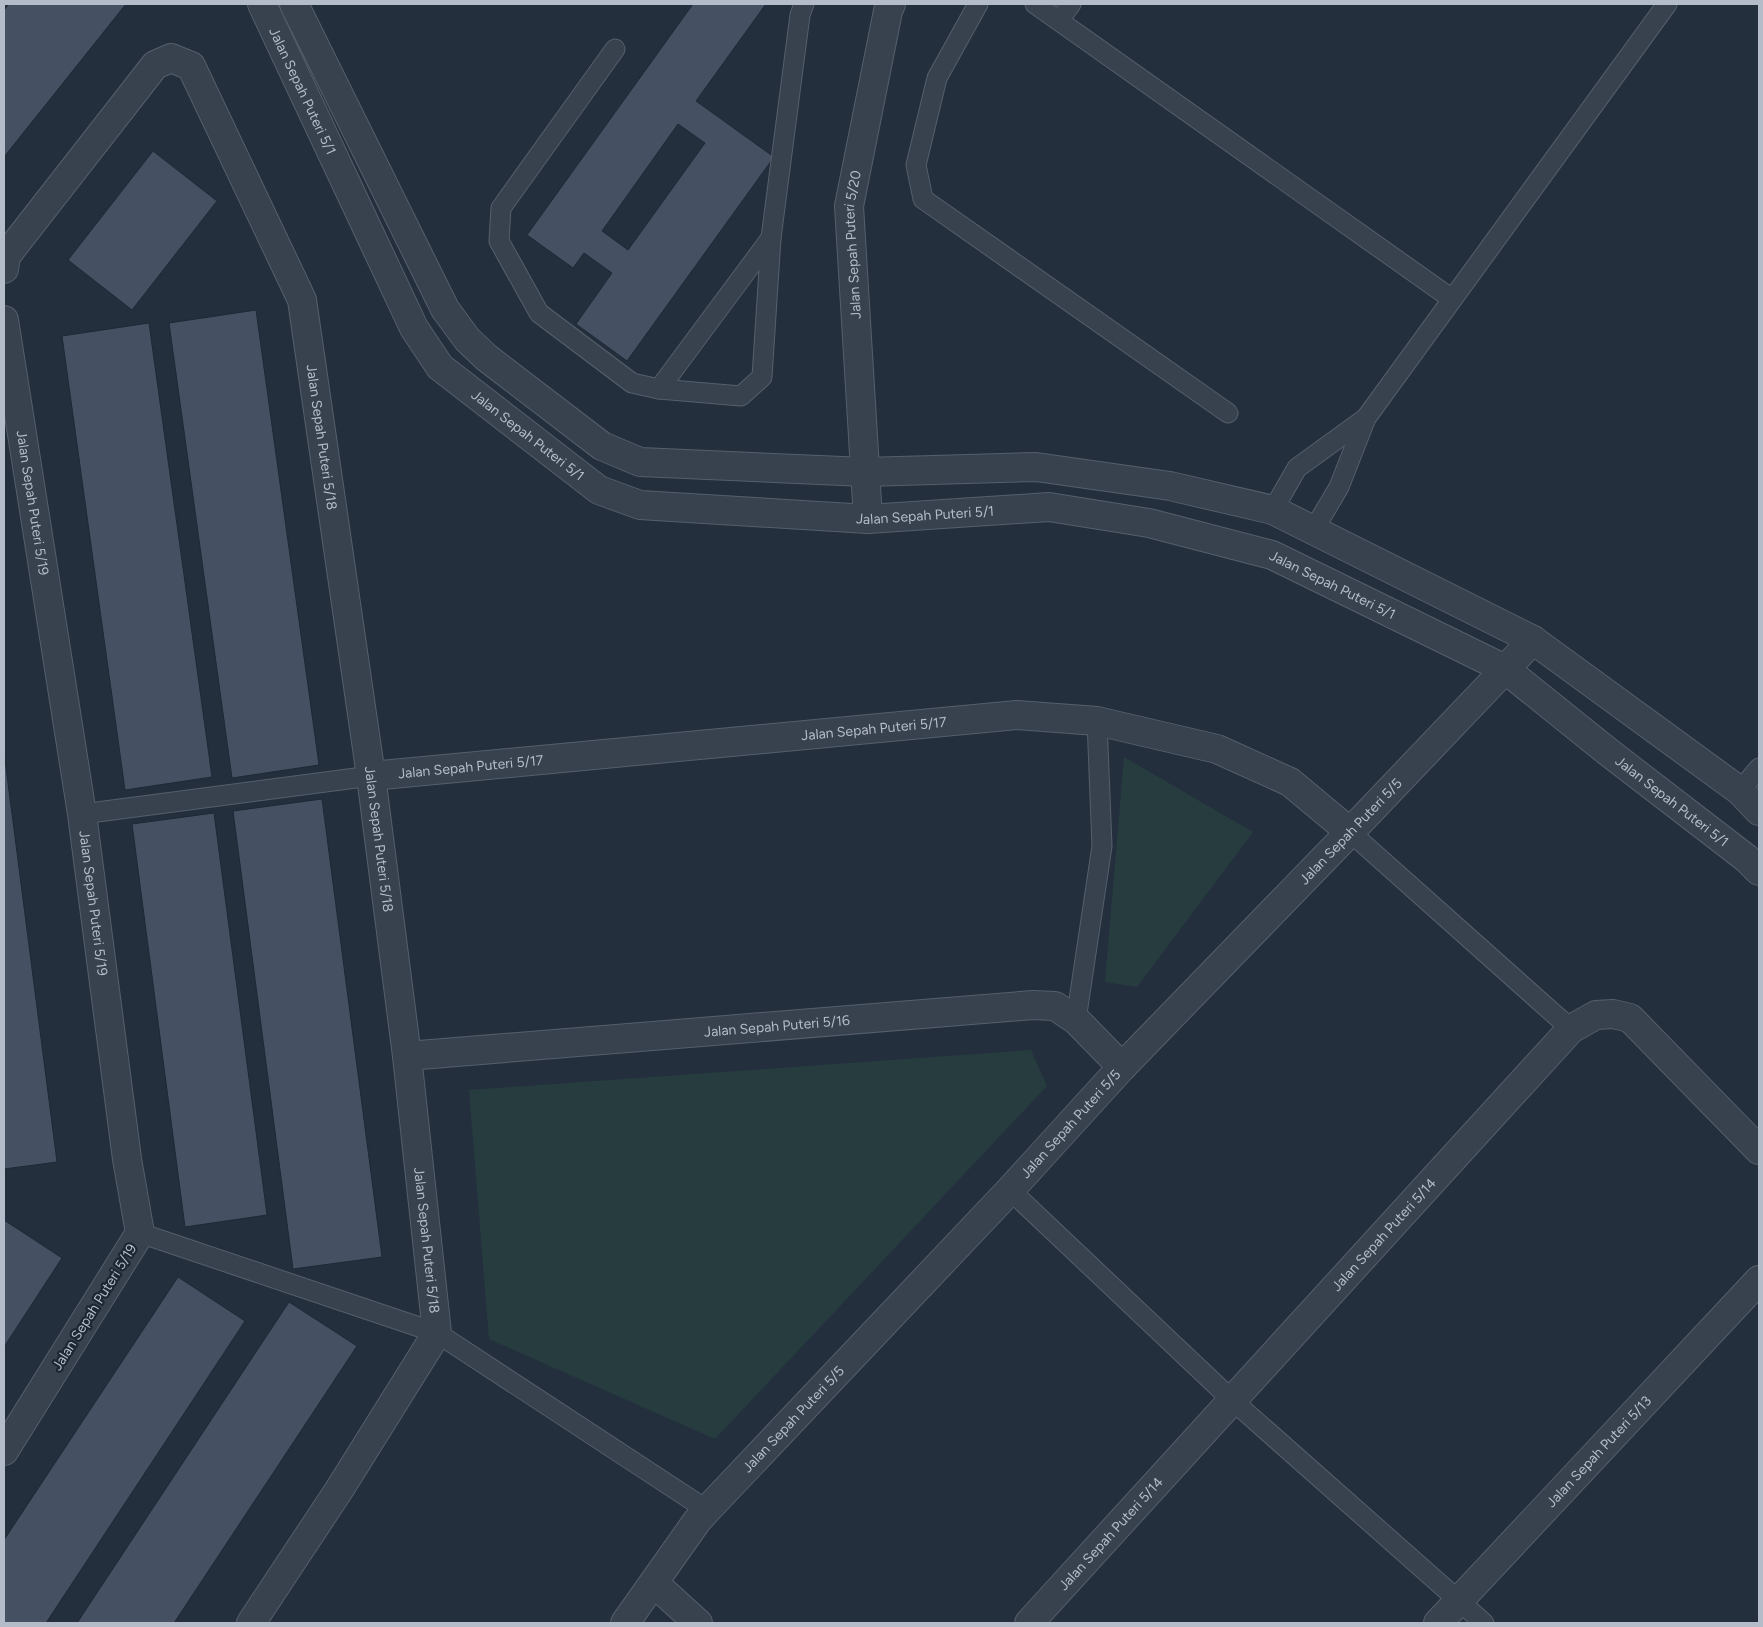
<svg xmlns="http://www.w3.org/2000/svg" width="1763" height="1627" font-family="Figtree,sans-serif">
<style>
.green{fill:#263c3f}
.building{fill:#455162;stroke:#1f2835;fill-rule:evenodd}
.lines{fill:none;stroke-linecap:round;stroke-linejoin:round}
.service-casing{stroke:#565f6c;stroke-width:21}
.minor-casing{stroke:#565f6c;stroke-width:30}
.tertiary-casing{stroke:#565f6c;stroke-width:30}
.service{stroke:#38414e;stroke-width:19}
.minor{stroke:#38414e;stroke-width:28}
.tertiary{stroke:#38414e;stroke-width:28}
.labels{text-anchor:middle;stroke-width:4.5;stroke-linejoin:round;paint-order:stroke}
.street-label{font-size:14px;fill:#b4bcc9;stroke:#1d2633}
</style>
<rect width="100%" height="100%" fill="#242f3e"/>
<!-- green -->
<g class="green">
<path d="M1124 757 1253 832 1137 987 1105 982Z"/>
<path d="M1031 1050 1047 1086 715 1439 489 1339 469 1090Z"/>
</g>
<!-- building -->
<g class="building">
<path d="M9 4H126L4 157V10Z"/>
<path d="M693 4H766L696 101 774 157 627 361 576 324 612 273 584 253 573 268 527 235ZM678 124 705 143 628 250 602 231Z"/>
<path d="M153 151 217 201 132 310 68 260Z"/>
<path d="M256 310 319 765 232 778 169 323Z"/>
<path d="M149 323 212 777 125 790 62 336Z"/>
<path d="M4 752 57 1162 4 1169Z"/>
<path d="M322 799 382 1257 293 1269 233 811Z"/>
<path d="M214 813 267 1215 185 1227 132 824Z"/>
<path d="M4 1220 62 1258 4 1347Z"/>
<path d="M178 1277 245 1321 46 1623H4V1540Z"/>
<path d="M289 1302 357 1346 174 1623H77Z"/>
</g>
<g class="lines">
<!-- service casing -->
<g class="service-casing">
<g id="service">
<path d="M978 4 937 78 916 165 923 199 1228 413"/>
<path d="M1035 4 1452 299"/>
<path d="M1059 20 1071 4"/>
<path d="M615 49 501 208 499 241 539 313 632 383 659 389 741 396 762 377 771 238 800 15 804 4"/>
<path d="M659 389 771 238"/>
<path d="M1273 510 1297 468 1366 418"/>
<path d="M1313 531 1339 487 1366 418 1667 4"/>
<path d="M1740 791 1759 768"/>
<path d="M82 814 371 776"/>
<path d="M1350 832 1571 1029"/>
<path d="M1076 1020 1102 846 1097 721"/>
<path d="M1010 1190 1232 1400 1484 1623"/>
<path d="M140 1233 437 1333 707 1510"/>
</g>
</g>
<!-- minor casing -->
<g class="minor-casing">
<g id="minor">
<path id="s1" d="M4 269 6 256 155 65 171 58 191 66 302 300 371 776 407 1056 437 1333 339 1490 251 1623"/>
<path id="s2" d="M4 320 82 814 127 1159 140 1233 4 1451"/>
<path id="s3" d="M868 519 849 206 888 11 891 4"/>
<path id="s4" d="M371 776 1017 715 1097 721 1217 749 1290 782 1350 832"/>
<path id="s5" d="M407 1056 1033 1005 1055 1006 1076 1020 1122 1067"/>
<path d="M654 1583 698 1623"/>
<path id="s6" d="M625 1623 697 1521 707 1510 1010 1190 1122 1067 1350 832 1533 640"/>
<path id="s7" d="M1029 1623 1571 1029 1596 1015 1613 1014 1630 1018 1759 1150"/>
<path id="s8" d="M1438 1623 1759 1280"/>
</g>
</g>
<!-- tertiary casing -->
<g class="tertiary-casing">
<g id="tertiary">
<path id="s9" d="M262 4 414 328 440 367 599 490 640 505 868 519 1049 507 1149 523 1272 555 1505 669 1607 751 1746 858 1759 871"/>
<path d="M294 4 445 309 467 339 487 358 602 446 640 462 865 472 1036 467 1170 486 1273 510 1533 640 1740 791 1759 811"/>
</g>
</g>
<!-- service -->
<use href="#service" class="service"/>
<!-- minor -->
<use href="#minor" class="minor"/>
<!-- tertiary -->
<use href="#tertiary" class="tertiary"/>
</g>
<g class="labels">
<!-- street labels -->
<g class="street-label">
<text dy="5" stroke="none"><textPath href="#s9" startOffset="96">Jalan Sepah Puteri 5/1</textPath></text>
<text dy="5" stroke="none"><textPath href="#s3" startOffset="275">Jalan Sepah Puteri 5/20</textPath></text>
<text dy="5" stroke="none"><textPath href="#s9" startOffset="516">Jalan Sepah Puteri 5/1</textPath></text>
<text dy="5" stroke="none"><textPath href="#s1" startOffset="692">Jalan Sepah Puteri 5/18</textPath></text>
<text dy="5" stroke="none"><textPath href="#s2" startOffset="185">Jalan Sepah Puteri 5/19</textPath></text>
<text dy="5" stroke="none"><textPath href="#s9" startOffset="935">Jalan Sepah Puteri 5/1</textPath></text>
<text dy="5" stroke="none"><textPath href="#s9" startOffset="1355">Jalan Sepah Puteri 5/1</textPath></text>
<text dy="5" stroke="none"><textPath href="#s4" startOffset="505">Jalan Sepah Puteri 5/17</textPath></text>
<text dy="5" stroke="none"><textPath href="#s4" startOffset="100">Jalan Sepah Puteri 5/17</textPath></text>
<text dy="5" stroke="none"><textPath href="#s9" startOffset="1760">Jalan Sepah Puteri 5/1</textPath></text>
<text dy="5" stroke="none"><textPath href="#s6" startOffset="1075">Jalan Sepah Puteri 5/5</textPath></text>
<text dy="5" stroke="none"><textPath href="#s1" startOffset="1098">Jalan Sepah Puteri 5/18</textPath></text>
<text dy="5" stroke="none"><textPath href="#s2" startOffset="590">Jalan Sepah Puteri 5/19</textPath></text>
<text dy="5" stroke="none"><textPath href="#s5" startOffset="371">Jalan Sepah Puteri 5/16</textPath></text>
<text dy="5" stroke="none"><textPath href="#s6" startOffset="670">Jalan Sepah Puteri 5/5</textPath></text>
<text dy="5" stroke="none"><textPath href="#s7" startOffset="526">Jalan Sepah Puteri 5/14</textPath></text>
<text dy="5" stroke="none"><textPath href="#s1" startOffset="1502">Jalan Sepah Puteri 5/18</textPath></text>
<text transform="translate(94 1307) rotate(-58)" y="5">Jalan Sepah Puteri 5/19</text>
<text dy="5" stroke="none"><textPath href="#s6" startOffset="265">Jalan Sepah Puteri 5/5</textPath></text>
<text dy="5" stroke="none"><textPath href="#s8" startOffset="235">Jalan Sepah Puteri 5/13</textPath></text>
<text dy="5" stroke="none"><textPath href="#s7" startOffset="121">Jalan Sepah Puteri 5/14</textPath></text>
</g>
</g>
<!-- border -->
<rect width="1763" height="1627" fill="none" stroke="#b4bcc9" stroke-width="10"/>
</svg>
